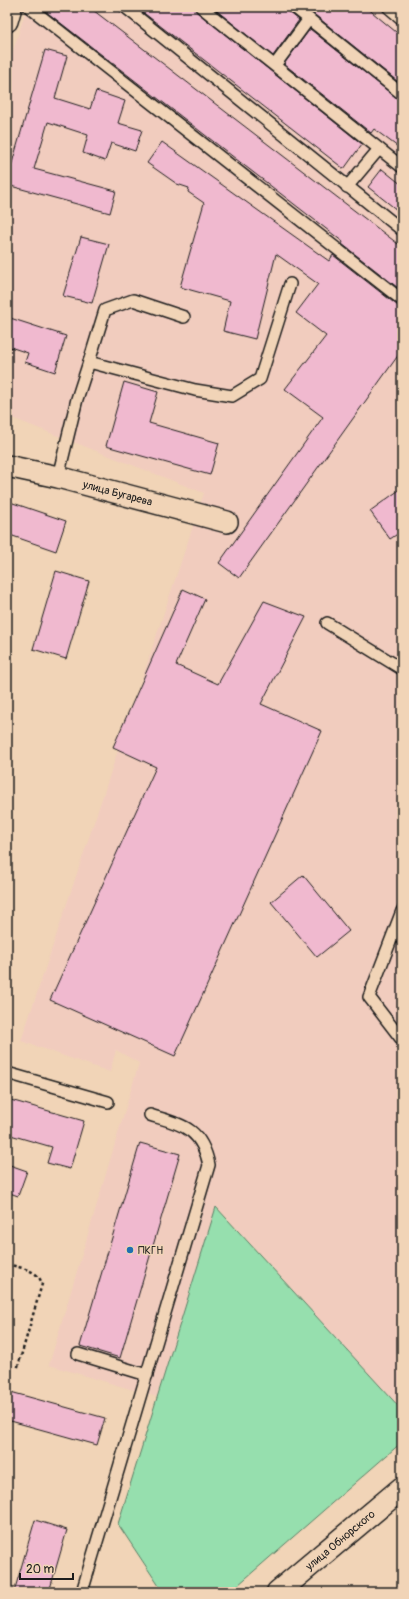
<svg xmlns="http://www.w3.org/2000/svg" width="409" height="1599" font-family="Pangolin,sans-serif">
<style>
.built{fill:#f1ccbe}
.green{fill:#96dfae;stroke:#597e65}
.building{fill:#f0b9cf;stroke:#1c1c1c}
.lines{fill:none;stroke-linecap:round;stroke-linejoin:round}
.lane-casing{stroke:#1c1c1c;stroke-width:14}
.street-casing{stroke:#1c1c1c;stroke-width:24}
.secondary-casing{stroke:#1c1c1c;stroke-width:25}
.path{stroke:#1c1c1c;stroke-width:2.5;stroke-dasharray:3 3;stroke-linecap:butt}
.lane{stroke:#f1d4b7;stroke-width:11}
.street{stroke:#f1d4b7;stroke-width:21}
.secondary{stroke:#f1d4b7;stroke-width:22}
.poi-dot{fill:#1f6fb2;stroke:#f1d4b7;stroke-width:1.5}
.labels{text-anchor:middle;stroke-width:3;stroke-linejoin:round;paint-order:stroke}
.street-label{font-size:11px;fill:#1c1c1c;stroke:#f1d4b7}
.poi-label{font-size:11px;fill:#1c1c1c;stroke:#f1d4b7;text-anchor:start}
</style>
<rect width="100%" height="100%" fill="#f1d4b7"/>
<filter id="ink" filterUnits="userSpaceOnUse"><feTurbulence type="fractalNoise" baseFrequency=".025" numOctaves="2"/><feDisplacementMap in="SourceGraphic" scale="8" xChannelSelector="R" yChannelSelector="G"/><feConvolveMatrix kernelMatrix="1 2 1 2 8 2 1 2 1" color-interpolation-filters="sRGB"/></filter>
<g filter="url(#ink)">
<!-- built -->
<path class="built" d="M27 7H402V1410L217 1207 157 1397 49 1365 139 1063 116 1050 110 1072 21 1041 204 493 7 416V70Z"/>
<!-- green -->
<path class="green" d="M216 1207 402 1410V1442L230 1592H163L118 1524Z"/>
<!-- building -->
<g class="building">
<path d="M40 7H89L402 247V291L342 244 343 242Z"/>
<path d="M136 7H194L197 12 362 144 344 169Z"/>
<path d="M212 7H287L289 12 299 20 273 56Z"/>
<path d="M305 7H366L402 37V85Z"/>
<path d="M310 29 398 99 402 101V150L374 129 371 133 284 64Z"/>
<path d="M45 50 67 56 55 98 90 109 96 91 125 101 118 123 142 130 135 151 111 143 105 161 83 153 88 135 48 122 34 169 116 191 110 213 7 185V179L12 163Z"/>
<path d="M162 142 329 261 333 255 398 306 402 307V350L239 578 219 563 323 417 285 389 326 336 296 313 318 284 276 254 255 339 223 331 230 301 180 287 204 203 188 192 189 188 177 184 147 163Z"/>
<path d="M382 169 402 185V214L368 187Z"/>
<path d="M81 237 109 244 92 303 63 296Z"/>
<path d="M7 317 66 336 55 372 25 362 28 353 7 346Z"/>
<path d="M124 382 158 392 149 423 219 443 210 475 106 446Z"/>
<path d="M402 488V531L390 539 370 511Z"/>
<path d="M7 501 66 521 56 551 7 534Z"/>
<path d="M56 571 89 581 66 659 33 649Z"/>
<path d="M183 589 205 599 176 665 218 684 264 601 306 617 261 704 322 731 175 1056 50 1000 156 767 113 747Z"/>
<path d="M303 875 349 931 317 957 271 902Z"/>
<path d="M7 1099 84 1121 70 1169 47 1163 52 1147 7 1134Z"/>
<path d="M140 1143 180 1154 120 1358 80 1346Z"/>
<path d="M7 1164 27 1171 18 1196 7 1192Z"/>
<path d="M7 1391 105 1418 97 1445 7 1420Z"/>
<path d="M35 1520 67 1530 49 1592H14Z"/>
</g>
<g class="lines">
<!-- lane casing -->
<g class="lane-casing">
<g id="lane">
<path d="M29 7 402 300"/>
<path d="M125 7 402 230"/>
<path d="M201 7 402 167"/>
<path d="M294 7 402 94"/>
<path d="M388 7 402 19"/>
<path d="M275 65 309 19"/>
<path d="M347 187 379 149"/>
<path d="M89 362 105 310 133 300 184 317"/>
<path d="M58 477 77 399 89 362 195 390 232 396 260 379 290 284"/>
<path d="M327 623 402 669"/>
<path d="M402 911 369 997 402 1040"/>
<path d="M7 1073 108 1102"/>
<path d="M78 1354 147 1375"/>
<path d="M82 1592 209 1165C201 1127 182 1125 150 1115"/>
</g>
</g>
<!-- street casing -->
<g class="street-casing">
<g id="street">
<path d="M7 21 11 7"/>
<path id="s1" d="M7 466 58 477 227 522"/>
</g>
</g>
<!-- secondary casing -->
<g class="secondary-casing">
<g id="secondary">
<path id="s2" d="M278 1592 402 1488"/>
</g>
</g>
<!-- path -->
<path class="path" d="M7 1264C20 1268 38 1269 42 1284L17 1370"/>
<!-- lane -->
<use href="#lane" class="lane"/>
<!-- street -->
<use href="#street" class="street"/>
<!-- secondary -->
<use href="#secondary" class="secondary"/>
</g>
</g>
<!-- markers -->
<circle class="poi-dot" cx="130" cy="1250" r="4"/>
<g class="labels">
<!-- street labels -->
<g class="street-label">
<text dy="4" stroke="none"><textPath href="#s1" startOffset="114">улица Бугарева</textPath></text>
<text dy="4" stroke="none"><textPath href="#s2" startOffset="81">улица Обнорского</textPath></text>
</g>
<!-- poi labels -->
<g class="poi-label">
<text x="138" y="1254">ПКГН</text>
</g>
</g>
<!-- margin -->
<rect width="409" height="1599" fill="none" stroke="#f1d4b7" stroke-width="24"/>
<rect x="12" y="12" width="385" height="1575" fill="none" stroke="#1c1c1c" stroke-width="1.5" filter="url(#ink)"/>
<!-- scale -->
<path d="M20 1573v6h53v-6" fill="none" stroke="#1c1c1c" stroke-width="2"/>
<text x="26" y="1573" font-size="12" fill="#1c1c1c" stroke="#f1d4b7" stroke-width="3" paint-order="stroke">20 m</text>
</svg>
